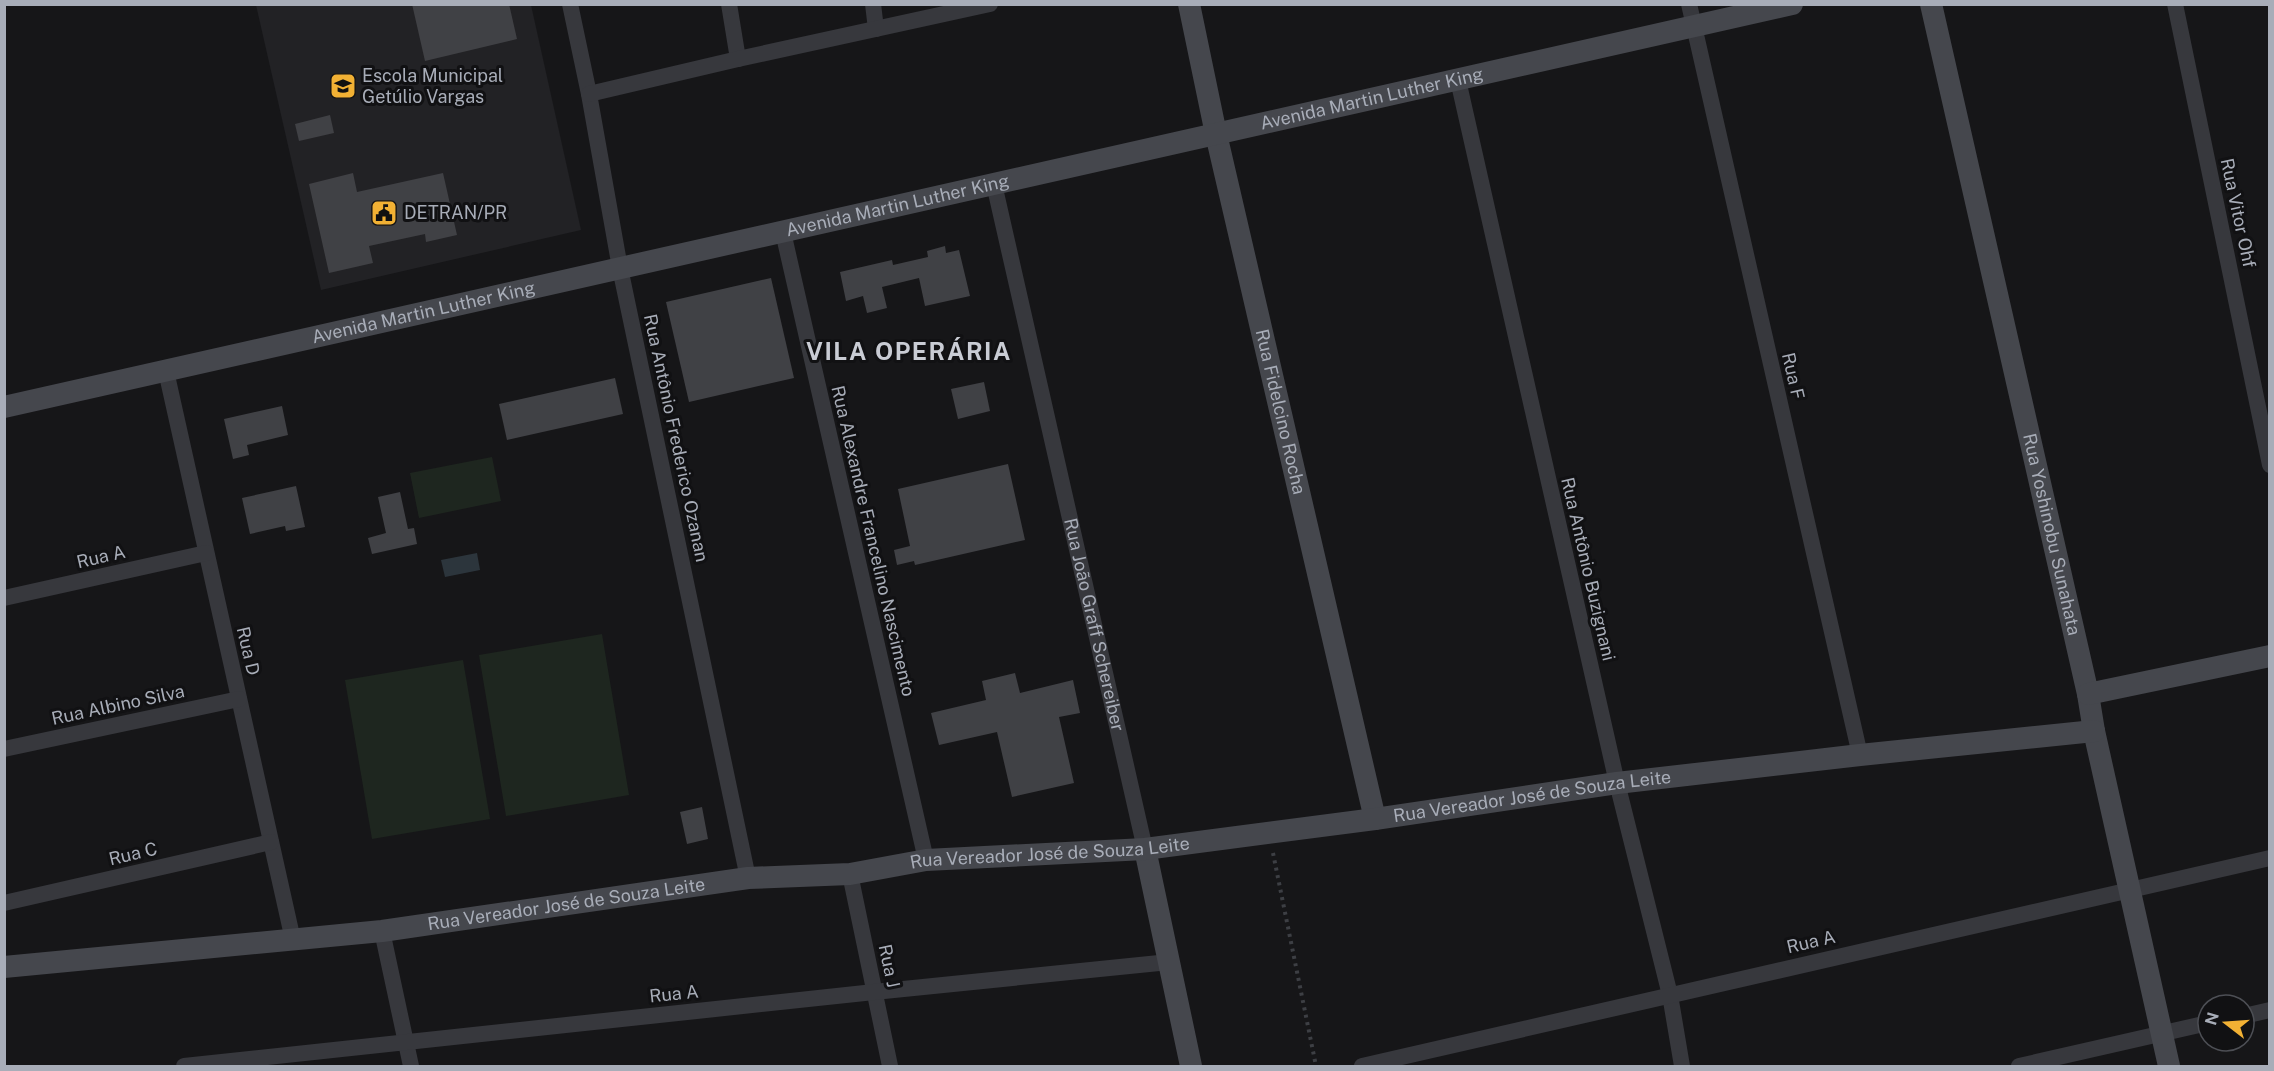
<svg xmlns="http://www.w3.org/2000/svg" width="2274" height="1071" font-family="'Public Sans',sans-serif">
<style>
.built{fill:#222225}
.green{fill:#1e261f}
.water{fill:#2c353c}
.building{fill:#404145}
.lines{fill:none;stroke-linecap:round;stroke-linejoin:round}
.path{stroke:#3d3f44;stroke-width:4;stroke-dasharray:3 4.5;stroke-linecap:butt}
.street{stroke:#37383d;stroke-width:16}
.secondary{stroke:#45474d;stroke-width:22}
.labels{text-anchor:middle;stroke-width:6;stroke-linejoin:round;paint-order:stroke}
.poi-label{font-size:18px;fill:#a8adb8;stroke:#111113;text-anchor:start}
.street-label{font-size:18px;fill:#a8adb8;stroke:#111113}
.district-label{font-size:24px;font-weight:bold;letter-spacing:1.5px;fill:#c9ccd4;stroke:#111113}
</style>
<rect width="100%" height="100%" fill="#161618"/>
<!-- built -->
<path class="built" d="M256 5H531L581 230 321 290Z"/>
<!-- green -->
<g class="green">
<path d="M492 457 501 501 419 518 410 473Z"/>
<path d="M602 634 629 795 506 816 479 655Z"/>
<path d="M463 660 490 819 372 839 345 680Z"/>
</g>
<!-- water -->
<path class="water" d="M477 553 480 570 445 577 441 560Z"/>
<!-- building -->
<g class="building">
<path d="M412 4H509L517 39 425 61Z"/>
<path d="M330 115 334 133 299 141 295 124Z"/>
<path d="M353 173 357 192 443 173 457 235 426 242 425 234 369 246 373 263 329 273 309 184Z"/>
<path d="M945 246 946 253 959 250 970 296 925 306 919 278 882 287 887 308 867 313 863 296 846 301 840 272 892 260 893 265 928 257 927 251Z"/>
<path d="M771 278 794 378 689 402 666 302Z"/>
<path d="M615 378 623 414 507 440 499 404Z"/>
<path d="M984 382 990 411 958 419 951 389Z"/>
<path d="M282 406 288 435 247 445 249 455 233 459 224 419Z"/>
<path d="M1008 464 1025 540 915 565 914 561 897 565 894 550 910 546 898 489Z"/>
<path d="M296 486 305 527 286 531 285 526 250 534 242 498Z"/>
<path d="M400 492 408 529 414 528 417 544 372 554 368 538 386 533 378 497Z"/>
<path d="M1015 673 1020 693 1073 680 1080 713 1059 717 1074 783 1012 797 997 732 939 745 931 713 986 700 982 681Z"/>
<path d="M702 807 708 839 687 844 680 812Z"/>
</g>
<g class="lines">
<!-- path -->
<path class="path" d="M1273 853 1316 1066"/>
<!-- street -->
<g class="street">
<path d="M570 4 589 94 620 268 748 878"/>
<path d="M729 4 738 59"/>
<path d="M873 4 876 29"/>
<path d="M1689 4 1860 755"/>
<path d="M2175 4 2270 465"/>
<path d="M1458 80 1617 783 1670 995 1682 1066"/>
<path d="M589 94 738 59 990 4"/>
<path id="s1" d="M994 184 1145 849"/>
<path d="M783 232 926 860"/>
<path d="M166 371 293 940"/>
<path d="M4 598 206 553"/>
<path d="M4 749 239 699"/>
<path d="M850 874 890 1066"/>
<path d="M4 903 271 842"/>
<path d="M382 931 411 1066"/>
<path d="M2244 1016 2270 1010"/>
<path d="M184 1066 874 992 1169 962"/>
<path d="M1362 1066 2270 858"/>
<path d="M2019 1066 2208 1023"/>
</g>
<!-- secondary -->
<g class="secondary">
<path id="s2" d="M1189 4 1216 134 1375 819"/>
<path id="s3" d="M1931 4 2088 694 2094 731 2169 1066"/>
<path id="s4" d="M4 407 1792 4"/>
<path d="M2088 694 2270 656"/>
<path d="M1145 849 1191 1066"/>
<path id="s5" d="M4 967 382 931 748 878 850 874 926 860 1145 849 1375 819 1617 783 1860 755 2094 731"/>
</g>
</g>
<!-- icons -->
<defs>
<g id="school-square" transform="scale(1.35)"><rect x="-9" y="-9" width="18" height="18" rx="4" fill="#f2b134" stroke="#111113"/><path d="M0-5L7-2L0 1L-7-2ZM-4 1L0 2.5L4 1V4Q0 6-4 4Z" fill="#111"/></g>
<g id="civic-square" transform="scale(1.35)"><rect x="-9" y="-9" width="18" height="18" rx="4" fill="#f2b134" stroke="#111113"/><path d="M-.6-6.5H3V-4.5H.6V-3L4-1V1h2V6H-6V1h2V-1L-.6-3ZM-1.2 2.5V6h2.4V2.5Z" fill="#111"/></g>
</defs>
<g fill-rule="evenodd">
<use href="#school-square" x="343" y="86"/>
<use href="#civic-square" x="384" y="213"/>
</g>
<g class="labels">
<!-- poi labels -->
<g class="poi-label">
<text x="362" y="82">Escola Municipal<tspan x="362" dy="21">Getúlio Vargas</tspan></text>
<text x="404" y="219">DETRAN/PR</text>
</g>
<!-- street labels -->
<g class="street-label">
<text dy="6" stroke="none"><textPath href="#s4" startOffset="1402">Avenida Martin Luther King</textPath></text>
<text dy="6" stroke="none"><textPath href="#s4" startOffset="916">Avenida Martin Luther King</textPath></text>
<text transform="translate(2238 213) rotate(78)" y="6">Rua Vitor Ohf</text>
<text dy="6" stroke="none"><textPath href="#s4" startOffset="430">Avenida Martin Luther King</textPath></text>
<text transform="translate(1793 376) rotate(77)" y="6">Rua F</text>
<text dy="6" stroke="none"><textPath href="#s2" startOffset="418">Rua Fidelcino Rocha</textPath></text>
<text transform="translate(676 438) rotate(78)" y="6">Rua Antônio Frederico Ozanan</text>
<text dy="6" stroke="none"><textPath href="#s3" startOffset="544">Rua Yoshinobu Sunahata</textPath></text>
<text transform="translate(873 541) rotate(77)" y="6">Rua Alexandre Francelino Nascimento</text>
<text transform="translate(101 557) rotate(-13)" y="6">Rua A</text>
<text transform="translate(1588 569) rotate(77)" y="6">Rua Antônio Buzignani</text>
<text dy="6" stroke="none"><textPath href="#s1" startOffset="452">Rua João Graff Schereiber</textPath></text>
<text transform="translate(248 651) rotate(77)" y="6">Rua D</text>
<text transform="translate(118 705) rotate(-12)" y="6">Rua Albino Silva</text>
<text dy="6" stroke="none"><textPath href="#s5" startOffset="1539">Rua Vereador José de Souza Leite</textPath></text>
<text dy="6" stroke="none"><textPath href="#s5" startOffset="1053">Rua Vereador José de Souza Leite</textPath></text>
<text transform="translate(133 854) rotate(-13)" y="6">Rua C</text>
<text dy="6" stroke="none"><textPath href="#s5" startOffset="566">Rua Vereador José de Souza Leite</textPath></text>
<text transform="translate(1811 942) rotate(-13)" y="6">Rua A</text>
<text transform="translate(889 966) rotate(78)" y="6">Rua J</text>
<text transform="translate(674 994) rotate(-6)" y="6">Rua A</text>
</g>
<!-- district labels -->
<g class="district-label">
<text x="909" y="360">VILA OPERÁRIA</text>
</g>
</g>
<!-- border -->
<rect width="2274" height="1071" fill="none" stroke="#a8adb8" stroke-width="12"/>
<!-- north arrow -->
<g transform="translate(2226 1023) rotate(287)"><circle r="28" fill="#111113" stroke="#4d4f55" stroke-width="1.5"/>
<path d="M0-4.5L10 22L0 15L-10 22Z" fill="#f2b134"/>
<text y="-9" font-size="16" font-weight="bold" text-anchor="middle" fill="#a8adb8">N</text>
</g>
</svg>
